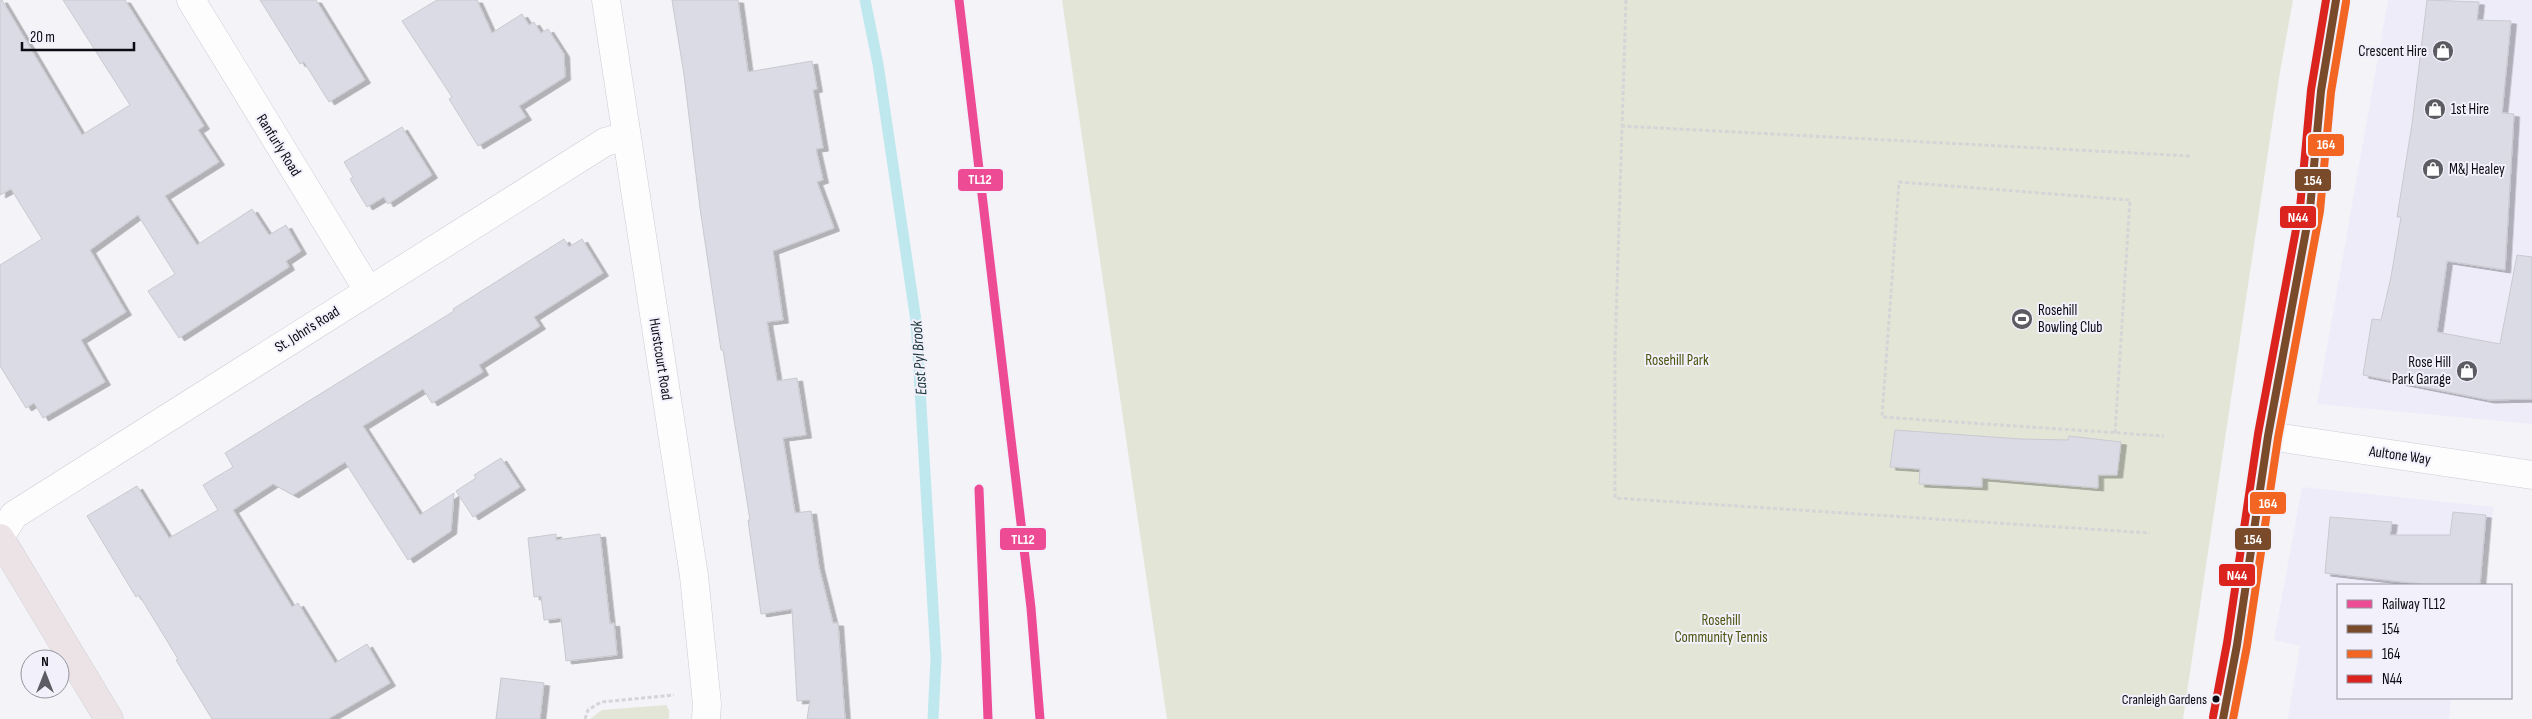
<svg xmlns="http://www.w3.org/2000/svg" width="2532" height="719" font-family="'Sofia Sans Condensed',sans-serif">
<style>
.built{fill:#efecfa}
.green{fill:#e3e6d6}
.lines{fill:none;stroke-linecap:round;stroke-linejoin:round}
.stream{stroke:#bee8ee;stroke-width:11}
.building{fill:#dbdbe6;stroke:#c9c9d0;filter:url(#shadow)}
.minor-casing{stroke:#ceccd4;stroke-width:29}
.major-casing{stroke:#cfcfd2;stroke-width:29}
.path{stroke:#d5d4d7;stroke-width:3;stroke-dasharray:4 2.5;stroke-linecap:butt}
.minor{stroke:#fdfdfe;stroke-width:28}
.major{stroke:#ece3e7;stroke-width:28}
.bus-1-casing{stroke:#f2f0fb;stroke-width:11}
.bus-2-casing{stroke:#f2f0fb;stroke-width:11}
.bus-3-casing{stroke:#f2f0fb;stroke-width:11}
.bus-1{stroke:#7a4b2a;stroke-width:8}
.bus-2{stroke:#f26522;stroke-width:8}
.bus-3{stroke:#dc241f;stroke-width:8}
.rail-1-casing{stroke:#f2f0fb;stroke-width:12}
.rail-1{stroke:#ee4b95;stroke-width:9}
.bus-dot{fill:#0c0a13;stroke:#f2f0fb;stroke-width:2}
.labels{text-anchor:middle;stroke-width:4;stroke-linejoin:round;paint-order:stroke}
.bus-label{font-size:14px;fill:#0c0a13;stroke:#f2f0fb;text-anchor:end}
.poi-label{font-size:15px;fill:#0c0a13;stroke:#f2f0fb;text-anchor:start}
.street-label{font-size:15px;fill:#0c0a13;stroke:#f2f0fb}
.park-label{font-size:15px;fill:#4d540e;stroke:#f2f0fb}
.water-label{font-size:16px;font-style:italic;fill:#153336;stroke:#f2f0fb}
.line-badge{stroke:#f2f0fb;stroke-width:2}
.badge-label{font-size:14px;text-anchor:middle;font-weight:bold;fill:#fff}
</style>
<defs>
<filter id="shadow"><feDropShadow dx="5.5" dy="3" stdDeviation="0" flood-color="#0004"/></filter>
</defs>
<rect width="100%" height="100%" fill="#f3f3f8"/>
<!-- built -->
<g class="built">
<path d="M2388 0H2532V424L2317 404Z"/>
<path d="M2302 487 2494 507 2479 585H2338V698H2451L2449 719H2288L2300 646 2274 640Z"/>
</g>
<!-- green -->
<g class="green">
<path d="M1062 0H2293L2280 72 2183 719H1167Z"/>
<path d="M666 705 669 710V719H590L602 710Z"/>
</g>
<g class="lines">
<!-- stream -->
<path class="stream" d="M865 0 878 64 916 321 936 658 933 719"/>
</g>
<!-- building -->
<g class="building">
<path d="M0 0H2L82 135 130 105 63 0H125L204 126 198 130 219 162 165 196 197 245 252 209 269 235 286 225 301 251 286 261 289 267 179 338 148 291 175 274 138 215 90 250 126 312 81 340 105 382 43 418 34 403 26 408 0 366V265L42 239 11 189 0 195Z"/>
<path d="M260 0H316L365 80 329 102 304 62 300 64Z"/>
<path d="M437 0H477L492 33 522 14 529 25 534 22 541 33 548 29 564 54 565 77 519 106 526 117 478 146 449 99 452 97 402 21Z"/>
<path d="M672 0H738L748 72 812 61 817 89 813 90 823 148 816 149 823 180 817 182 834 228 773 251 783 320 767 322 777 381 797 378 806 435 783 438 795 513 811 511 819 567 833 623H838L845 719H807L810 700 797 701 792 609 761 614 748 520H750L723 350H721L700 208 684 75Z"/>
<path d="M2427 0 2479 2 2477 20 2511 21 2502 113 2514 114 2505 270 2447 261 2437 332 2500 344 2517 255 2532 257V399L2489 400 2363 375 2372 319 2381 320 2391 277 2401 217H2397L2412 124Z"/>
<path d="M402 127 432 175 388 204 384 197 367 207 350 179 353 177 344 162Z"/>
<path d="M564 239 569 247 582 239 603 273 534 317 540 326 479 365 483 372 432 403 423 389 363 426 420 515 454 493 451 531 408 560 345 462 293 495 273 484 233 510 292 607 298 603 335 663 367 644 390 683 328 719H212L176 660 178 659 158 626 139 595 136 597 87 516 137 486 169 538 218 510 203 485 233 467 225 453 454 311 453 309Z"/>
<path d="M1895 430 2021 439 2068 440 2069 436 2121 442 2117 475H2098V488L1982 478V487L1919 484 1920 469 1890 467Z"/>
<path d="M501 458 520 487 473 517 456 491 476 478 474 475Z"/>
<path d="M2453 512 2486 515 2480 585H2429L2325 573 2330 517 2392 522 2390 535H2450Z"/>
<path d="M556 534V540L600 534 610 624 614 623 617 655 566 661 561 618 544 620 541 596 534 597 528 538Z"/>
<path d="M501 678 544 683 540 719H496Z"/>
</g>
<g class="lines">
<!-- minor casing -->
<g class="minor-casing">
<g id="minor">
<path d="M191 0 368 290"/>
<path d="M606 0 694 576 707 704 706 719"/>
<path d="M2268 436 2532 475"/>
<path d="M0 537 14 515 605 142 626 136"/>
</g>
</g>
<!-- major casing -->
<g class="major-casing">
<g id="major">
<path d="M0 538 109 719"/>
<path d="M2223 719 2237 645 2268 436 2310 209 2321 91 2336 0"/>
</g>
</g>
<!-- path -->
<g class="path">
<path d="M1626 0 1615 352V498L2150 533"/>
<path d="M1621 126 2191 156"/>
<path d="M2115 433 2130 200 1899 182 1882 417 2164 436"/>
<path d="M585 719 588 710 601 702 674 695"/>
</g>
<!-- minor -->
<use href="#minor" class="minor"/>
<!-- major -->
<use href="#major" class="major"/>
<!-- bus-1 casing -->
<g class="bus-1-casing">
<path id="bus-1" d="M2223 719 2237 645 2268 436 2310 209 2321 91 2336 0"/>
</g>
<!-- bus-2 casing -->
<g class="bus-2-casing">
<path id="bus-2" d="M2233 719 2247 646 2278 438 2320 211 2331 92 2346 2"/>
</g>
<!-- bus-3 casing -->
<g class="bus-3-casing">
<path id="bus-3" d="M2213 717 2227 643 2258 434 2300 208 2311 90 2326 0"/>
</g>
<!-- bus-1 -->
<use href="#bus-1" class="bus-1"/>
<!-- bus-2 -->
<use href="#bus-2" class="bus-2"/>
<!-- bus-3 -->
<use href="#bus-3" class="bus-3"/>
<!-- rail-1 casing -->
<g class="rail-1-casing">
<g id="rail-1">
<path d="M959 0 1031 608 1040 719"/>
<path d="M979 489 988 719"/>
</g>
</g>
<!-- rail-1 -->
<use href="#rail-1" class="rail-1"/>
</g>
<!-- icons -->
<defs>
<g id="shop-disc" transform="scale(1.125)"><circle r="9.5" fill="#5d5c63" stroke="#f2f0fb"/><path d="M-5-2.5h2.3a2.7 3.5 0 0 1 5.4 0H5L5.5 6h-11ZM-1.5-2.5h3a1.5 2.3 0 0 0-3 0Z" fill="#fff"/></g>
<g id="stadium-disc" transform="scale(1.125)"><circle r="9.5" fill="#5d5c63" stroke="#f2f0fb"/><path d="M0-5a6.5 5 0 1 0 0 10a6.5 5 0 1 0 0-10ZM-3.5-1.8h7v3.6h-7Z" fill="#fff"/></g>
</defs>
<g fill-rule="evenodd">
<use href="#shop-disc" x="2443" y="51"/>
<use href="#shop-disc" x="2435" y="109"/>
<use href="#shop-disc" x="2433" y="169"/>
<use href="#stadium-disc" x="2022" y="319"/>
<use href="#shop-disc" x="2467" y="371"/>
</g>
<!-- markers -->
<circle class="bus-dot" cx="2216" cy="699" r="4.5"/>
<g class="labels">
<!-- bus labels -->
<g class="bus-label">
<text x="2207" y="704">Cranleigh Gardens</text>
</g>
<!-- poi labels -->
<g class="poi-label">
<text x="2427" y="56" text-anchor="end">Crescent Hire</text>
<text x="2451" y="114">1st Hire</text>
<text x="2449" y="174">M&amp;J Healey</text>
<text x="2038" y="315">Rosehill<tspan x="2038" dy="17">Bowling Club</tspan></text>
<text x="2451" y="367" text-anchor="end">Rose Hill<tspan x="2451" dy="17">Park Garage</tspan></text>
</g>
<!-- street labels -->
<g class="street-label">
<text transform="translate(279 145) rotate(58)" y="5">Ranfurly Road</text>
<text transform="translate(307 329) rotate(-32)" y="5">St. John's Road</text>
<text transform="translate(661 359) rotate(81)" y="5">Hurstcourt Road</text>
<text transform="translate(2400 455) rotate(8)" y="5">Aultone Way</text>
</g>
<!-- park labels -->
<g class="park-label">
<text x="1677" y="365">Rosehill Park</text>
<text x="1721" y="625">Rosehill<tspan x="1721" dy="17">Community Tennis</tspan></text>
</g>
<!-- water labels -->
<g class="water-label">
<text transform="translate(918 358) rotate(-94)" y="6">East Pyl Brook</text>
</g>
</g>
<g class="line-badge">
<rect x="2307" y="133" width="38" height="24" rx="5" fill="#f26522"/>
<rect x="957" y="168" width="47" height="24" rx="5" fill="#ee4b95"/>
<rect x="2294" y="168" width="38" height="24" rx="5" fill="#7a4b2a"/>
<rect x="2279" y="205" width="38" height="24" rx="5" fill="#dc241f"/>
<rect x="2249" y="491" width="38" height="24" rx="5" fill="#f26522"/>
<rect x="999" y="527" width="48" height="24" rx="5" fill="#ee4b95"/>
<rect x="2234" y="527" width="38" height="24" rx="5" fill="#7a4b2a"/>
<rect x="2218" y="563" width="38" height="24" rx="5" fill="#dc241f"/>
</g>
<g class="badge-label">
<text x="2326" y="149">164</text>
<text x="980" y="184">TL12</text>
<text x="2313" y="185">154</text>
<text x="2298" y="222">N44</text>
<text x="2268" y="508">164</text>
<text x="1023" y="544">TL12</text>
<text x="2253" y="544">154</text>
<text x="2237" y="580">N44</text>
</g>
<!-- legend -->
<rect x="2337" y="584" width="175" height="115" fill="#f2f0fb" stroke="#96949e"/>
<rect x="2347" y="600" width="25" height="8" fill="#ee4b95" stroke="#96949e"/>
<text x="2382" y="609" font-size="15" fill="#0c0a13">Railway TL12</text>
<rect x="2347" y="625" width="25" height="8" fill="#7a4b2a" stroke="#96949e"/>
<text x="2382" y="634" font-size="15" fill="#0c0a13">154</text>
<rect x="2347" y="650" width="25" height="8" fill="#f26522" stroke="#96949e"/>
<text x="2382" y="659" font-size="15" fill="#0c0a13">164</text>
<rect x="2347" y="675" width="25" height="8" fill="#dc241f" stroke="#96949e"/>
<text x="2382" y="684" font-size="15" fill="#0c0a13">N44</text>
<!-- north arrow -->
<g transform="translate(45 674)"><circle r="24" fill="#f2f0fb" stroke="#96949e"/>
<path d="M0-4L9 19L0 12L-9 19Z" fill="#5d5c63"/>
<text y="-8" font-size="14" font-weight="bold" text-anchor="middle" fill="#0c0a13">N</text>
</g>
<!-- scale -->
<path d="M22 42v8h112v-8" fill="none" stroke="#0c0a13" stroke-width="2.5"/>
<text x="30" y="42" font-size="15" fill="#0c0a13" stroke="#f2f0fb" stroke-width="4" paint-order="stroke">20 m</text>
</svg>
